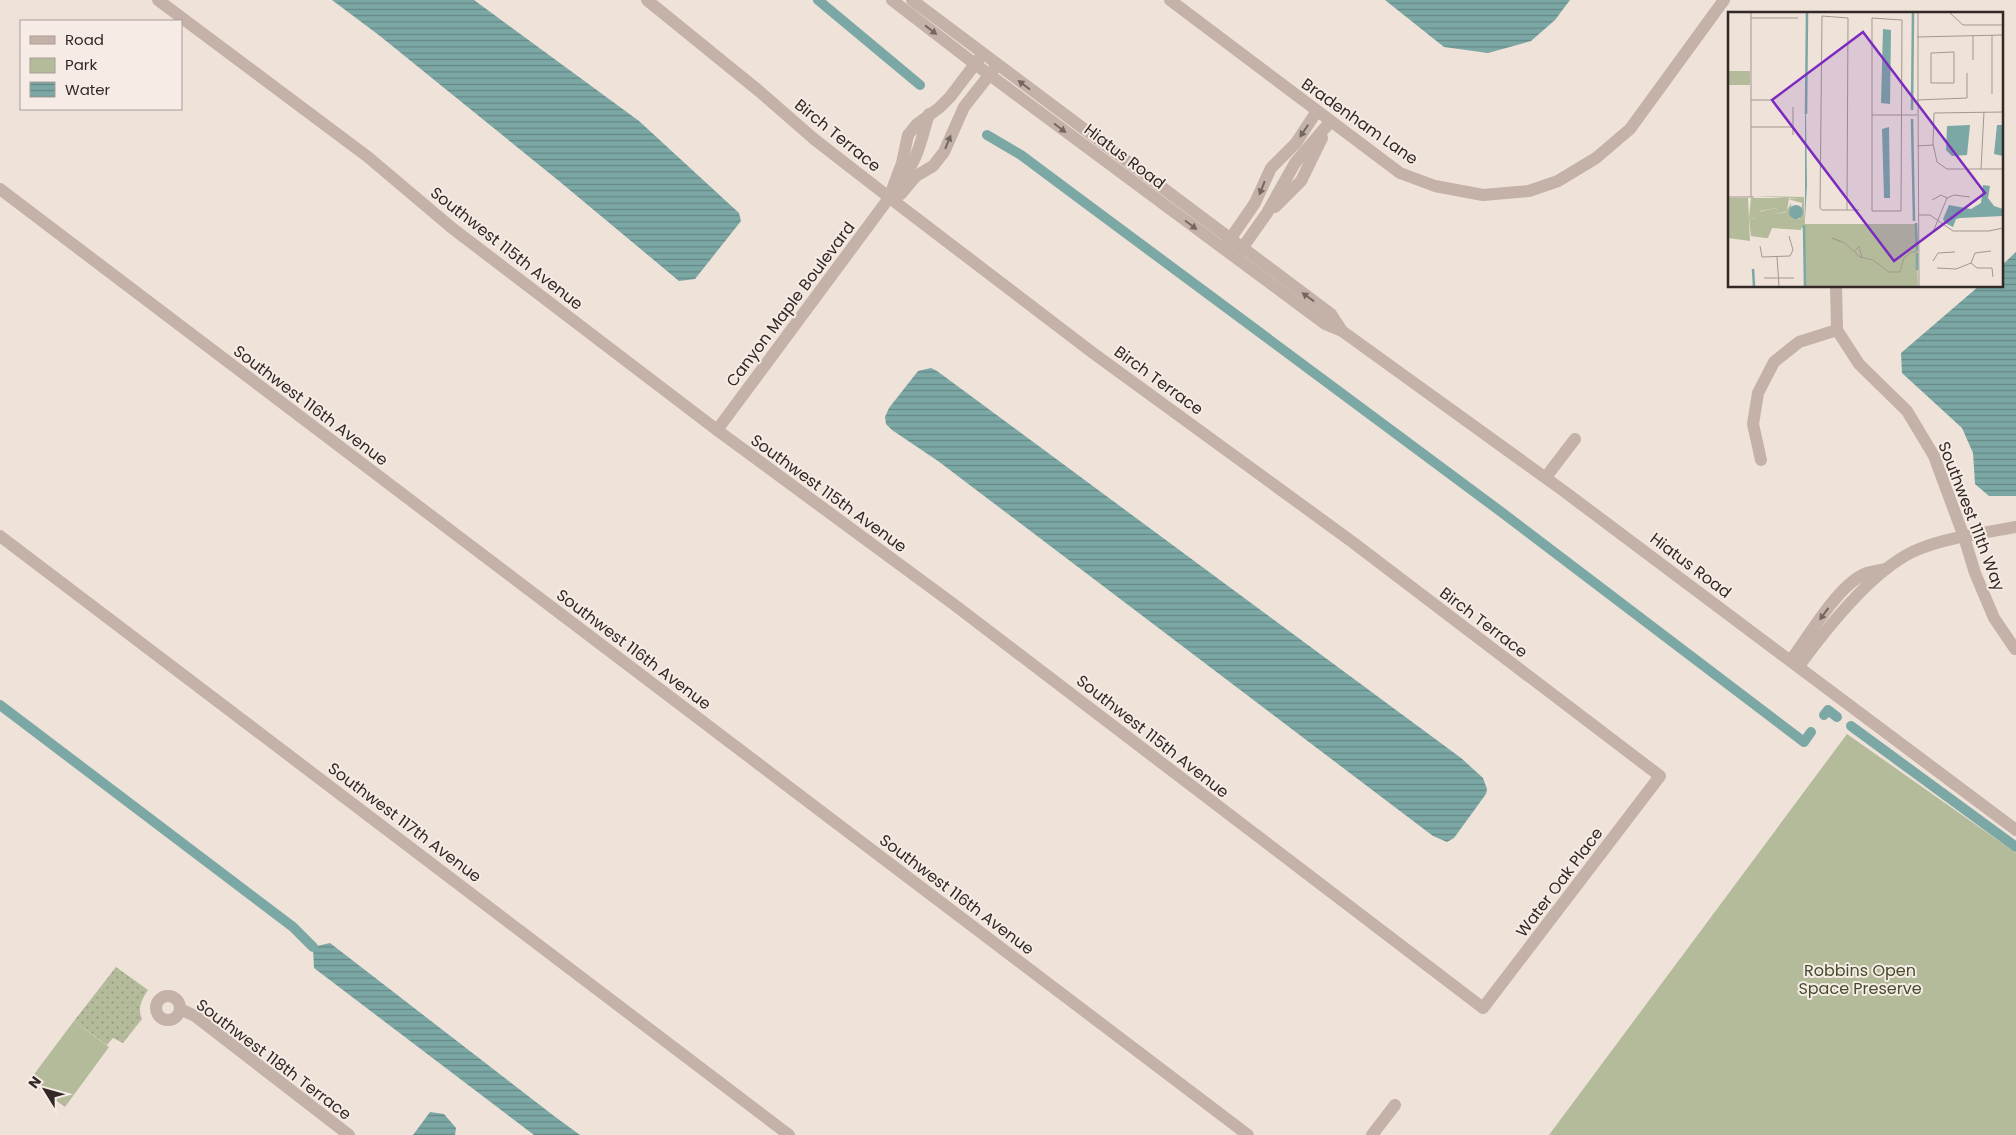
<svg xmlns="http://www.w3.org/2000/svg" width="2016" height="1135" font-family="Poppins,sans-serif">
<style>
.grass{fill:url(#grass-dots)}
.green{fill:#b4bb9b}
.water{fill:url(#water-rules)}
.lines{fill:none;stroke-linecap:round;stroke-linejoin:round}
.canal{stroke:#7ba7a4;stroke-width:10}
.minor{stroke:#c4b1a7;stroke-width:12}
.oneway{fill:#746660}
.labels{text-anchor:middle;stroke-width:4;stroke-linejoin:round;paint-order:stroke}
.street-label{font-size:16px;fill:#322926;stroke:#f6ece5}
.park-label{font-size:16px;fill:#454d2d;stroke:#f6ece5}
.inset-river{fill:none;stroke:#7ba7a4;stroke-width:2.5}
.inset-road{fill:none;stroke:#a39891;stroke-width:1}
.view{fill:#7b2cbf;fill-opacity:0.15;stroke:#7b2cbf;stroke-width:2.5}
.inset-edge{fill:none;stroke:#322926;stroke-width:2.5}
</style>
<defs>
<pattern id="grass-dots" width="8" height="8" patternUnits="userSpaceOnUse" patternTransform="scale(1.25)"><rect width="8" height="8" fill="#b4bb9b"/><path d="M2 2h.1M6 6h.1" fill="none" stroke="#93987e" stroke-width="1.8" stroke-linecap="round"/></pattern>
<pattern id="water-rules" width="6" height="5" patternUnits="userSpaceOnUse" patternTransform="scale(1.25)"><rect width="6" height="5" fill="#7ba7a4"/><path d="M0 2.5h6" fill="none" stroke="#658885"/></pattern>
</defs>
<rect width="100%" height="100%" fill="#eee2d9"/>
<!-- grass -->
<path class="grass" d="M116 967 148 990C142 999 137 1008 142 1019L123 1043 113 1038 107 1045 74 1021Z"/>
<!-- green -->
<g class="green">
<path d="M1847 734 2016 853V1135H1549Z"/>
<path d="M74 1021 109 1047 65 1107 29 1081Z"/>
</g>
<!-- water -->
<g class="water">
<path d="M332 0H474L639 121 739 213 741 221 695 279 679 281 559 181 380 36Z"/>
<path d="M1385 0H1570L1555 20 1531 41 1488 53 1444 47Z"/>
<path d="M2016 252V496H1989L1975 484 1973 453 1962 428 1902 373 1901 353 1979 286H2002V265Z"/>
<path d="M931 368 937 371 1461 758 1483 778 1487 789 1486 794 1454 838 1447 842 1433 836 938 461 892 430 886 424 885 417 889 408 918 371Z"/>
<path d="M330 943 554 1116 580 1135H534L314 968 313 947Z"/>
<path d="M430 1112 444 1114 456 1128 455 1135H413Z"/>
</g>
<g class="lines">
<!-- canal -->
<g class="canal">
<path d="M818 0 920 85"/>
<path d="M987 135 1021 155 1072 193 1500 511 1804 742 1811 732"/>
<path d="M0 705 293 927 313 947"/>
<path d="M1824 715 1828 710 1837 717"/>
<path d="M1851 726 2016 847"/>
</g>
<!-- minor -->
<g class="minor">
<path d="M158 0 368 157 452 228 717 430 952 603 1483 1008 1660 776 1351 541 1093 353 899 205 814 139 759 91 647 0"/>
<path d="M892 0 975 64 1325 324 1342 331 1561 489 2016 830"/>
<path d="M912 0 1331 314 1342 331"/>
<path d="M1170 0 1400 173 1435 186 1483 195 1529 191 1558 181 1596 158 1630 129 1724 0"/>
<path d="M898 181C918 164 921 139 929 114"/>
<path d="M0 189 1248 1135"/>
<path d="M889 198 901 194 916 176 933 166 944 152 964 107 994 69"/>
<path d="M1275 207 1301 181 1322 138"/>
<path d="M1226 245 1255 203 1271 168 1296 143 1317 111"/>
<path d="M1238 254 1267 213 1295 163 1330 122"/>
<path d="M1836 286 1837 330"/>
<path d="M1837 330 1859 364 1907 411 1934 456 1964 537 1975 573 1994 618 2015 649"/>
<path d="M717 430 889 198 902 163 908 135 917 124 939 108 950 97 979 59"/>
<path d="M1761 460 1753 424 1758 393 1774 362 1799 342 1837 330"/>
<path d="M1546 477 1575 439"/>
<path d="M0 536 789 1135"/>
<path d="M1791 660C1809 636 1839 583 1867 573 1873 571 1880 570 1886 569"/>
<path d="M1799 666C1826 629 1876 566 1919 549 1948 537 1985 533 2016 527"/>
<circle cx="168" cy="1008" r="12"/>
<path d="M180 1009 195 1016 349 1135"/>
<path d="M1372 1135 1395 1105"/>
</g>
</g>
<!-- one-way arrows -->
<defs><path id="oneway-solid" d="M-6-.8H1V-3.2L6.5 0L1 3.2V.8H-6Z" transform="scale(1.25)"/></defs>
<g class="oneway">
<use href="#oneway-solid" transform="translate(931 30) rotate(38)"/>
<use href="#oneway-solid" transform="translate(1024 85) rotate(-143)"/>
<use href="#oneway-solid" transform="translate(1060 128) rotate(37)"/>
<use href="#oneway-solid" transform="translate(1304 131) rotate(124)"/>
<use href="#oneway-solid" transform="translate(948 142) rotate(-68)"/>
<use href="#oneway-solid" transform="translate(1262 188) rotate(112)"/>
<use href="#oneway-solid" transform="translate(1191 225) rotate(37)"/>
<use href="#oneway-solid" transform="translate(1308 297) rotate(-144)"/>
<use href="#oneway-solid" transform="translate(1824 614) rotate(126)"/>
</g>
<g class="labels">
<!-- street labels -->
<g class="street-label">
<text transform="translate(1360 121) rotate(35)" y="6">Bradenham Lane</text>
<text transform="translate(838 135) rotate(39)" y="6">Birch Terrace</text>
<text transform="translate(1125 156) rotate(37)" y="6">Hiatus Road</text>
<text transform="translate(507 248) rotate(38)" y="6">Southwest 115th Avenue</text>
<text transform="translate(790 304) rotate(-53)" y="6">Canyon Maple Boulevard</text>
<text transform="translate(1159 380) rotate(36)" y="6">Birch Terrace</text>
<text transform="translate(311 405) rotate(37)" y="6">Southwest 116th Avenue</text>
<text transform="translate(829 493) rotate(36)" y="6">Southwest 115th Avenue</text>
<text transform="translate(1972 516) rotate(69)" y="6">Southwest 111th Way</text>
<text transform="translate(1691 565) rotate(37)" y="6">Hiatus Road</text>
<text transform="translate(1484 622) rotate(37)" y="6">Birch Terrace</text>
<text transform="translate(634 649) rotate(37)" y="6">Southwest 116th Avenue</text>
<text transform="translate(1153 736) rotate(38)" y="6">Southwest 115th Avenue</text>
<text transform="translate(405 822) rotate(37)" y="6">Southwest 117th Avenue</text>
<text transform="translate(1559 882) rotate(-53)" y="6">Water Oak Place</text>
<text transform="translate(957 894) rotate(37)" y="6">Southwest 116th Avenue</text>
<text transform="translate(274 1059) rotate(37)" y="6">Southwest 118th Terrace</text>
</g>
<!-- park labels -->
<g class="park-label">
<text x="1860" y="976">Robbins Open<tspan x="1860" dy="18">Space Preserve</tspan></text>
</g>
</g>
<!-- overview -->
<g transform="translate(1728 12)">
<rect width="275" height="275" fill="#eee2d9"/>
<path d="M23 186H61L59 199 50 202 48 196 32 199 28 207 21 206Z" fill="#b4bb9b"/>
<path d="M76 186 73 218 44 216 40 226 23 224 21 206 27 207 30 200 48 196 50 202 58 200 63 191 64 205 72 207 74 191 60 187Z" fill="#b4bb9b"/>
<path d="M0 59H22V73H0ZM26 184 76 185 77 212H188L190 274H78L76 216H44L39 226 23 224V218L27 214 44 209 73 210 75 187ZM0 186H20L22 229 0 226Z" fill="#b4bb9b"/>
<path d="M155 17 163 18 162 92 153 91ZM78 102 79 173 77 207V103ZM242 113 239 143 224 144 218 138 219 114ZM269 113H275V144L266 142ZM161 115 162 182V186H156L154 117ZM255 173 262 174 260 186 266 194 275 197V204L232 206 228 207 225 215 217 211 215 207 221 193 243 197 253 191ZM61 200a7 7 0 1 1 14 0a7 7 0 1 1-14 0Z" fill="#7ba7a4"/>
<path class="inset-river" d="M184 98 185 1M78 102 79 1M184 107 186 209M188 211 189 239M76 213 77 274M189 241V258M25 257 26 274"/>
<path class="inset-road" d="M190 1V82M222 1 235 13H275M23 6H70M144 6 174 8 173 199H144ZM264 23V82M245 24V48M189 25 275 23M226 40V71H203V41ZM190 82 191 274M23 88H43M189 88 239 86V61M65 95V123M275 100 206 101 205 132 209 150 219 157H275M144 103H189M23 115H65M189 134 205 133M253 157 256 100M0 185H26M23 185V1M219 186 226 183 242 185M204 188 213 183 219 186M119 198 120 6 94 4 92 196 94 198H131M190 203H202L225 219H261L275 216M205 220 219 186M113 230 104 226 117 231 132 245 145 248 161 260H172L176 246 183 240H190M32 234 34 245 62 244 65 238 61 224M127 239 131 234 134 246M49 245 51 274M205 249 210 241 227 240M243 251 247 241 263 239M209 256 228 257 243 251 249 256H264L265 265M36 266H66"/>
<path class="view" d="M135 20 257 181 166 249 44 88Z"/>
<rect width="275" height="275" class="inset-edge"/>
</g>
<!-- legend -->
<rect x="20" y="20" width="162" height="90" fill="#f6ece5" stroke="#a89e99"/>
<rect x="30" y="36" width="25" height="8" fill="#c4b1a7" stroke="#a89e99"/>
<text x="65" y="45" font-size="15" fill="#322926">Road</text>
<rect x="30" y="58" width="25" height="15" fill="#b4bb9b" stroke="#a89e99"/>
<text x="65" y="70" font-size="15" fill="#322926">Park</text>
<rect x="30" y="82" width="25" height="15" fill="url(#water-rules)" stroke="#a89e99"/>
<text x="65" y="95" font-size="15" fill="#322926">Water</text>
<!-- north arrow -->
<g transform="translate(45 1090) rotate(307)" stroke="#f6ece5" stroke-width="4" paint-order="stroke">
<path d="M0-4L9 19L0 12L-9 19Z" fill="#322926"/>
<text y="-8" font-size="14" font-weight="bold" text-anchor="middle" fill="#322926">N</text>
</g>
</svg>
